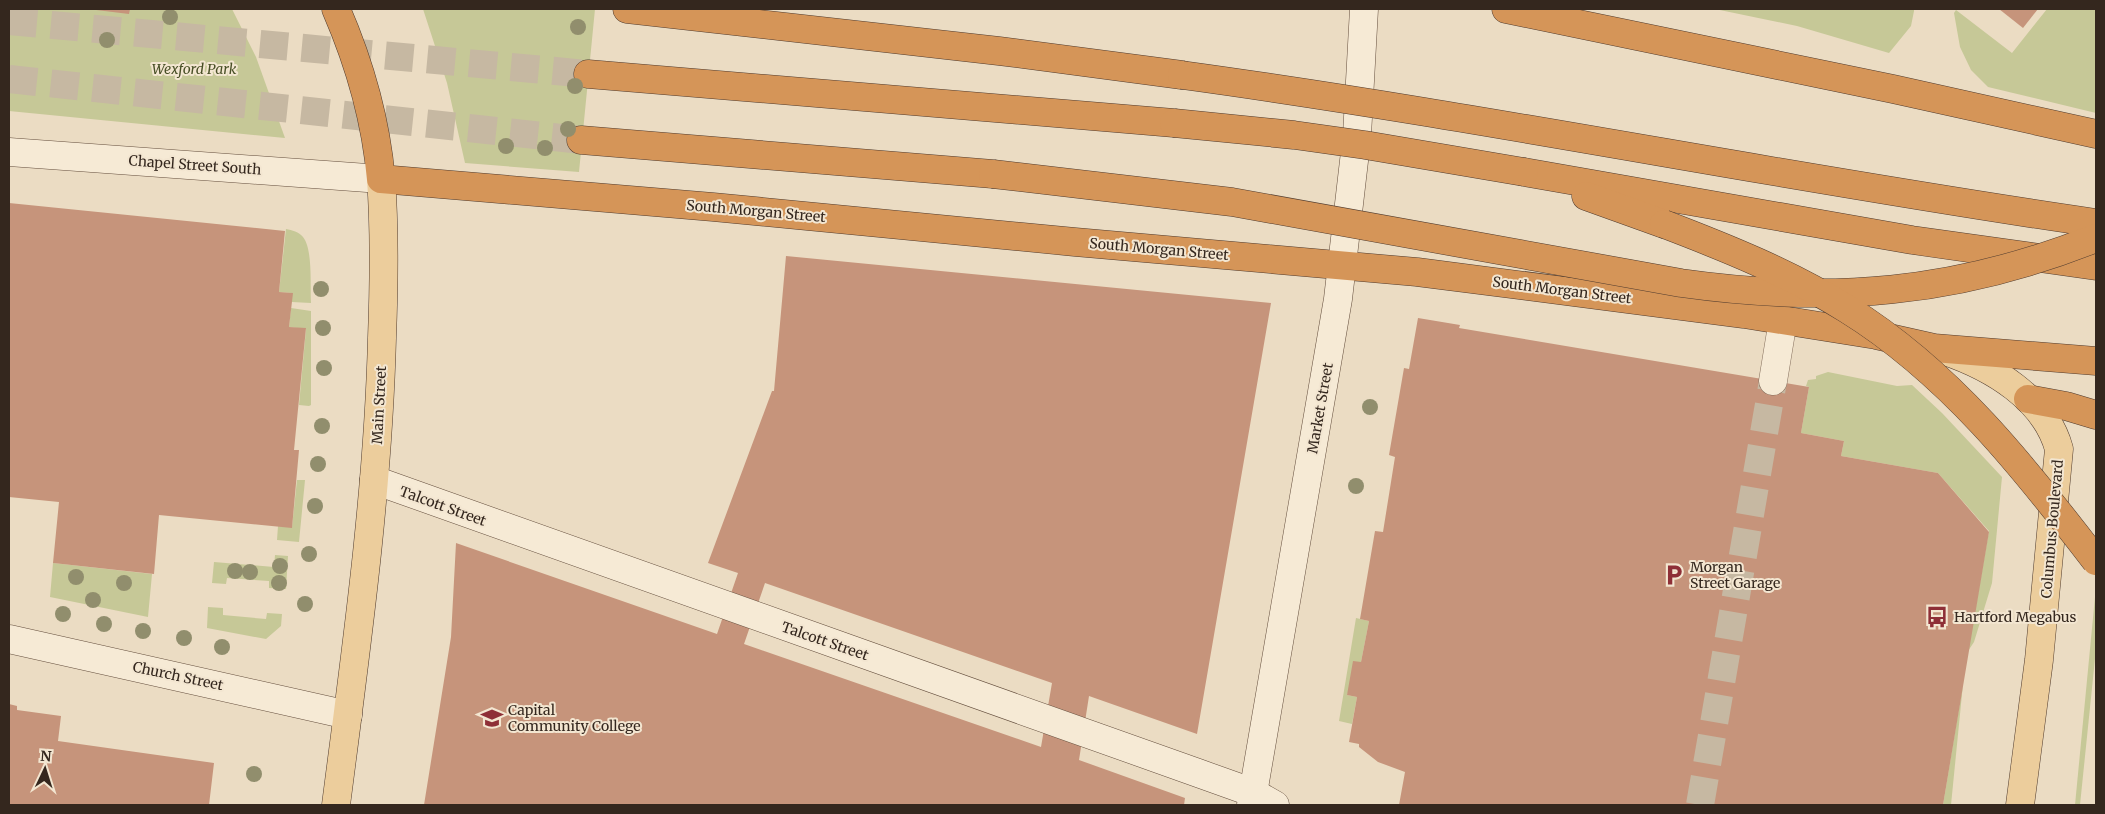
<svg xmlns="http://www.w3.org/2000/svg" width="2105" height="814" font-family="Merriweather,serif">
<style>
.green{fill:#c6c897}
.building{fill:#c6947b;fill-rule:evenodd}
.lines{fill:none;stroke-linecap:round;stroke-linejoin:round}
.street-tunnel{stroke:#c6b8a2;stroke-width:28;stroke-dasharray:28 14;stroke-linecap:butt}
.highway-tunnel{stroke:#c6b8a2;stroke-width:28;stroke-dasharray:28 14;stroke-linecap:butt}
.street-casing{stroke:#836d5b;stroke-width:29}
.secondary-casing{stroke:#654f3e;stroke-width:29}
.primary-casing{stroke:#513c2f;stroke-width:29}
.highway-casing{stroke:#513c2f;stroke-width:29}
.street{stroke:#f6ead5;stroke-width:28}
.secondary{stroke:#f6ead5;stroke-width:28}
.primary{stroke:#eccd9c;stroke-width:28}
.highway{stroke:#d59558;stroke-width:28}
.highway-bridge-casing{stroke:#513c2f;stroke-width:29;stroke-linecap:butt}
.highway-bridge{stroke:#d59558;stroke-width:28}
.tree{fill:#918e6d}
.labels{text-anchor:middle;stroke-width:4;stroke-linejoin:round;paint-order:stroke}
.park-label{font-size:14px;font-style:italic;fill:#484f26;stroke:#f3e6d1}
.street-label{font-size:14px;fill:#34271e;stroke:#f3e6d1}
.poi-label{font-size:14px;fill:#34271e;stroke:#f3e6d1;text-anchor:start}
</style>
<rect width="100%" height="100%" fill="#ebdcc3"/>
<!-- green -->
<g class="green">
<path d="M9 9H232L256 57 285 138 9 111Z"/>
<path d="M423 9H595L579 172 465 163 447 83Z"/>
<path d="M1715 9H1914V11L1911 26 1889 53 1797 26Z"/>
<path d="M2047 9H2096V113L1988 87 1971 70 1960 47 1954 13 1956 10 2012 53Z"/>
<path d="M286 229C292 230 299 232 303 237 313 249 310 286 311 303L292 302V293L279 292Z"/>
<path d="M291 308 311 311V405L309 406 299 405 306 329 289 327Z"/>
<path d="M1828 372 1897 386 1912 385 1942 413 2002 477 1992 583 1974 642 1968 651 1989 531 1938 473 1841 456 1844 441 1801 433 1809 387 1806 386 1808 380 1816 379V376Z"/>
<path d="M297 480H305L299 542 277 540 278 526 292 527Z"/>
<path d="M275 555 288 556 286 589 269 588V581L227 578 226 584 212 583 214 562 274 567Z"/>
<path d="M53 563 152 574 148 617 50 597Z"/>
<path d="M2095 597 2096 649 2080 805H2075Z"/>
<path d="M208 607 223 608V615L266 619 267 613 282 614 281 626 266 639 207 628Z"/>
<path d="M1356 618 1369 621 1361 662 1347 695 1357 697 1352 724 1339 721Z"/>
<path d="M1963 684 1951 805H1943Z"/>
</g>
<!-- building -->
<g class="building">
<path d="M88 9H130L129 14Z"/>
<path d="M1999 9H2038L2023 28Z"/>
<path d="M9 203 285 231 279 292 293 293 289 327 306 328 294 450H299L292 528 159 515 154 574 53 563 59 502 9 497Z"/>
<path d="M786 256 1271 303 1197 734 1089 696 1079 760 1185 798 1184 805H424L451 637 456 543 717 634 738 573 708 563 772 391H774ZM765 583 1052 683 1041 747 744 644Z"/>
<path d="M1418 318 1460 325 1459 328 1809 387 1801 433 1844 441 1841 456 1938 473 1989 532 1943 805H1399L1405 772 1378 762 1359 747V744L1349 742 1357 697 1347 695 1353 661 1361 662 1369 621 1360 619 1375 531 1383 532 1395 457 1389 455 1404 368 1409 369Z"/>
<path d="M9 704 17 706V710L61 716 58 741 214 763 209 805H9Z"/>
</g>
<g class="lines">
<!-- street-tunnel -->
<path class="street-tunnel" d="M1700 805 1773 381"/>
<!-- highway-tunnel -->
<g class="highway-tunnel">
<path d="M9 21 588 74"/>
<path d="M9 79 581 140"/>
</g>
<!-- street casing -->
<g class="street-casing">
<path id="street" d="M1773 381 1783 320"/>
</g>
<!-- secondary casing -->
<g class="secondary-casing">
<g id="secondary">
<path d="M9 152 381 179"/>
<path d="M374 480 1198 773 1254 793 1275 805"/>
<path d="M9 639 348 715"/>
<path d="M1251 805 1338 299 1357 135 1364 9"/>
</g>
</g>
<!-- primary casing -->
<g class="primary-casing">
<g id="primary">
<path d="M1945 351C1992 367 2045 398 2059 449L2039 660 2020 805"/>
<path d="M336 805C356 650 378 494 382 338 384 285 385 232 381 179"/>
</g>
</g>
<!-- highway casing -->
<g class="highway-casing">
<g id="highway">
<path d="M336 9C359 62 376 121 381 179L713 207 1075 242 1417 272 1744 314 1876 335 1934 348 2096 361"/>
<path d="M627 9 999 51 1182 75"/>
<path d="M1506 9 1893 89 2096 134"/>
<path d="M588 74 1174 123"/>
<path d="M581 140 993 174"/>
<path d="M1524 172 1912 240 2096 266"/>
<path d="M1586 196 1664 224"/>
<path d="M2028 399 2066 406 2096 415"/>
</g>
</g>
<!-- street -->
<use href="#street" class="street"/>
<!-- secondary -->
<use href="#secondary" class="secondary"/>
<!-- primary -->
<use href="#primary" class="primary"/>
<!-- highway -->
<use href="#highway" class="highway"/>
<!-- highway-bridge casing -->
<g class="highway-bridge-casing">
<g id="highway-bridge">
<path d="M1182 75C1488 117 1791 179 2096 223"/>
<path d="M1174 123 1294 135 1365 145 1524 172"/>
<path d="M993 174 1232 202 1681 283C1830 304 1956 294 2096 238"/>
<path d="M1664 224C1727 248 1789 273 1847 309 1949 372 2024 467 2096 561"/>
</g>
</g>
<!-- highway-bridge -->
<use href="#highway-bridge" class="highway-bridge"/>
</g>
<!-- trees -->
<g class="tree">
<circle cx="170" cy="17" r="8"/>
<circle cx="578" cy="27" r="8"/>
<circle cx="107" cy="40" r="8"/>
<circle cx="575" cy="86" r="8"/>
<circle cx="568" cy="129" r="8"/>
<circle cx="506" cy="146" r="8"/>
<circle cx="545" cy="148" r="8"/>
<circle cx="321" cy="289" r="8"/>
<circle cx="323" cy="328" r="8"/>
<circle cx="324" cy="368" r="8"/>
<circle cx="1370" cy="407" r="8"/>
<circle cx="322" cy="426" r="8"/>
<circle cx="318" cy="464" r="8"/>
<circle cx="1356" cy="486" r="8"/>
<circle cx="315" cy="506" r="8"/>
<circle cx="309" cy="554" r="8"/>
<circle cx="280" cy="566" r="8"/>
<circle cx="235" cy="571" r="8"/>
<circle cx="250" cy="572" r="8"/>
<circle cx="76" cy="577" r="8"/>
<circle cx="124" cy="583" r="8"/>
<circle cx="279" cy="583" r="8"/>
<circle cx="93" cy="600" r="8"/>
<circle cx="305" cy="604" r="8"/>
<circle cx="63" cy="614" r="8"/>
<circle cx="104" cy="624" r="8"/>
<circle cx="143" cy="631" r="8"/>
<circle cx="184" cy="638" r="8"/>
<circle cx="222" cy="647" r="8"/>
<circle cx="254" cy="774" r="8"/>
</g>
<!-- icons -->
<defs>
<g id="parking-bare" transform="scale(1.725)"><path d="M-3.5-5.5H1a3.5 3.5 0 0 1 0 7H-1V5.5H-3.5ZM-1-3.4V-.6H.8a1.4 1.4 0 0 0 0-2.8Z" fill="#8e2f37" stroke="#f3e6d1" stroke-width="2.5" paint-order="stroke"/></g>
<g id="bus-bare" transform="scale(1.725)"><path d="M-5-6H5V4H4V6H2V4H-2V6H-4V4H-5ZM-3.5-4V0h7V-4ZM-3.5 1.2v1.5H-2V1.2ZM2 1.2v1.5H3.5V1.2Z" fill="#8e2f37" stroke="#f3e6d1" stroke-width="2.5" paint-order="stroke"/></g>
<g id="university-bare" transform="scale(1.725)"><path d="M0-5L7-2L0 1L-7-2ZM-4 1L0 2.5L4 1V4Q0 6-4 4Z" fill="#8e2f37" stroke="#f3e6d1" stroke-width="2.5" paint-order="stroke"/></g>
</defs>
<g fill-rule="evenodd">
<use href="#parking-bare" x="1674" y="575"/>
<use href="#bus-bare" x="1937" y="617"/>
<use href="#university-bare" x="492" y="718"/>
</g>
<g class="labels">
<!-- park labels -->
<g class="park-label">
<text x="194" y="74">Wexford Park</text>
</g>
<!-- street labels -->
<g class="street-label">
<text transform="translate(195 165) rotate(4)" y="5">Chapel Street South</text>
<text transform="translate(756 211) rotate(5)" y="5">South Morgan Street</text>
<text transform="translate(1159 249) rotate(5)" y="5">South Morgan Street</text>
<text transform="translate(1562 290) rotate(7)" y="5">South Morgan Street</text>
<text transform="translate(379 405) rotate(-87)" y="5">Main Street</text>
<text transform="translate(1320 408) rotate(-80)" y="5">Market Street</text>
<text transform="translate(443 506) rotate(20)" y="5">Talcott Street</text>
<text transform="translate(2052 529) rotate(-85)" y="5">Columbus Boulevard</text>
<text transform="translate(825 641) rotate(19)" y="5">Talcott Street</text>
<text transform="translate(178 676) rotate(12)" y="5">Church Street</text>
</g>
<!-- poi labels -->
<g class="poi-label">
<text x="1690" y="572">Morgan<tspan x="1690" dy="16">Street Garage</tspan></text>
<text x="1954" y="622">Hartford Megabus</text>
<text x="508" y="715">Capital<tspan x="508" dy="16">Community College</tspan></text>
</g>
</g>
<!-- border -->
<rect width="2105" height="814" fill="none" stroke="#34271e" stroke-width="20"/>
<!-- north arrow -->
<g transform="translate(45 769) rotate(4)" stroke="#f3e6d1" stroke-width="4" paint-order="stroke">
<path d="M0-4L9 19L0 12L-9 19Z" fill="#34271e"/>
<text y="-8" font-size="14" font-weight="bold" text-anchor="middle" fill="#34271e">N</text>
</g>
</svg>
